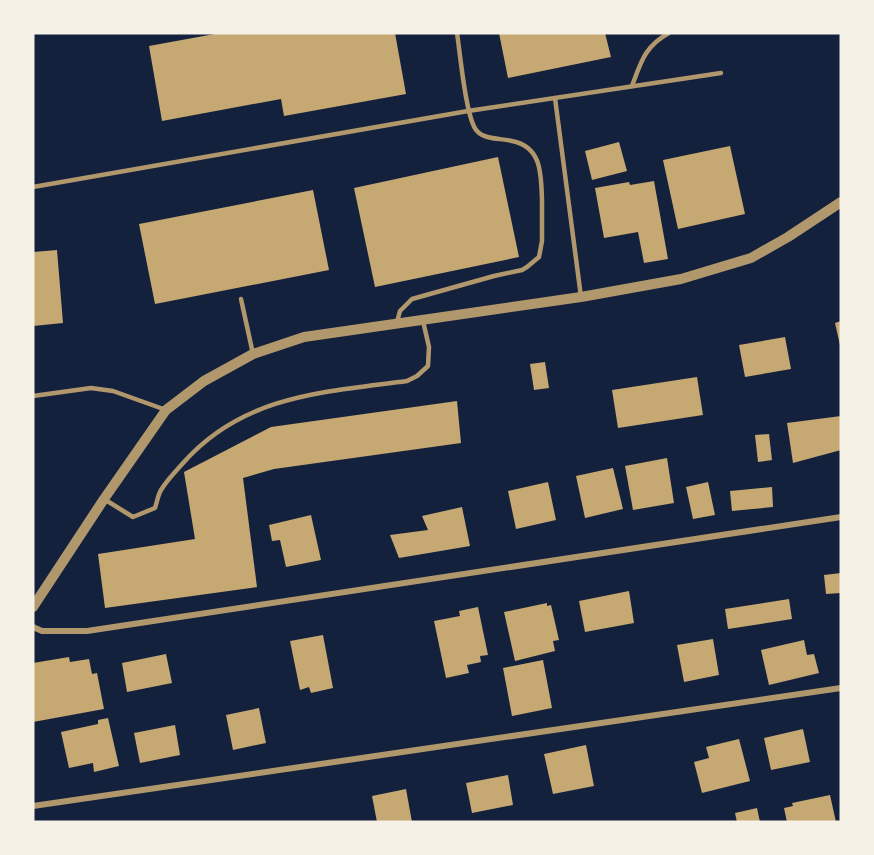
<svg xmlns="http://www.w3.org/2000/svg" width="874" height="855" font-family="Figtree,sans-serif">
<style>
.building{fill:#c6a872}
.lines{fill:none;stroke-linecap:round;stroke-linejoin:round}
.service{stroke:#b1986c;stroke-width:4.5}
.minor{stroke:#b1986c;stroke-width:6}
.tertiary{stroke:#b1986c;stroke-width:10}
</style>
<rect width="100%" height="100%" fill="#14213d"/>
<!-- building -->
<g class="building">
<path d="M220 33H395L406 94 284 116 281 99 162 121 149 46Z"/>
<path d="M499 33H605L611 57 508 78Z"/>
<path d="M619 142 627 171 592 180 585 151Z"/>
<path d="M730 146 745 214 678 229 663 160Z"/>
<path d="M498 157 519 257 375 287 354 188Z"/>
<path d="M654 181 668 259 644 263 638 232 604 238 595 188 629 182 630 185Z"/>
<path d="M313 190 329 270 155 304 139 224Z"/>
<path d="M57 250 63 323 33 326V252Z"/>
<path d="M841 321V345H840L835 323Z"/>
<path d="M785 337 791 369 745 377 739 345Z"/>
<path d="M545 362 549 388 534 390 530 364Z"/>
<path d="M697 377 703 415 618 428 612 390Z"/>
<path d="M457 401 461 443 274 469 243 478 257 587 105 608 98 554 195 539 184 472 271 427Z"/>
<path d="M841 416V450L793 463 787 423Z"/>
<path d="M769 434 772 460 758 462 755 435Z"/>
<path d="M667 458 674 503 633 510 625 466Z"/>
<path d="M613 468 623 509 585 518 576 476Z"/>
<path d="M548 482 556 520 516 529 508 491Z"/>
<path d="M708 482 715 515 693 519 686 487Z"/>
<path d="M772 487 773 507 732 511 730 491Z"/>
<path d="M462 507 470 546 399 558 390 535 428 530 422 516Z"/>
<path d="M311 515 321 560 286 567 280 540 272 541 269 525Z"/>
<path d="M841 573V593L826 594 824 575Z"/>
<path d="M629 591 634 623 585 632 579 601Z"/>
<path d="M789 599 792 619 728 629 725 609Z"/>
<path d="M547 603V606L551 605 559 640 553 641 555 651 515 661 504 612Z"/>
<path d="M478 607 488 655 480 656 481 662 467 665 469 673 446 678 434 621 460 616 459 611Z"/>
<path d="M323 635 333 688 311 693 309 687 300 690 290 641Z"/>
<path d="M713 639 719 675 684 682 677 645Z"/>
<path d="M804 640 807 655 814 654 819 673 769 685 761 650Z"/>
<path d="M166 654 172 683 127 692 122 663Z"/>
<path d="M69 657 70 662 89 659 92 674 97 673 104 709 33 722V663Z"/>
<path d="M543 660 552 708 512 716 503 668Z"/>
<path d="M259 708 266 743 233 750 226 715Z"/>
<path d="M108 718 119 766 94 772 93 763 69 768 61 732 98 724V720Z"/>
<path d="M175 725 180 755 140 763 134 733Z"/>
<path d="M803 729 810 762 771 770 764 738Z"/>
<path d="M739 739 750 781 702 793 694 762 709 758 706 747Z"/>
<path d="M586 745 594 786 553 794 544 754Z"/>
<path d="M508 775 513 805 472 813 466 783Z"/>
<path d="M406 789 412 822H377L372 796Z"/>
<path d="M830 795 836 822H787L784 808 793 806 792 803Z"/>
<path d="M757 808 760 822H737L735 813Z"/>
</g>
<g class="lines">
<!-- service -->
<g class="service">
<path d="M632 86C641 62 645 46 669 33"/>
<path d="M555 98 581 297"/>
<path d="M33 187 468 111 721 73"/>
<path d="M241 299 253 354"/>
<path d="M397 322 400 311 412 299 494 276 522 270 527 267 539 257 542 241C542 227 542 214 542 200 541 174 542 147 512 141 501 138 485 140 477 131 466 120 460 52 457 33"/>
<path d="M33 396 91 388 113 391 166 410"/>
<path d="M104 499 133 517 155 508C157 502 158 495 161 490 167 480 176 471 184 462 244 395 324 392 407 381L417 376 428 366 429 347 423 321"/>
</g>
<!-- minor -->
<g class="minor">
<path d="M33 627 42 631H87L841 517"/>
<path d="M33 806 841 688"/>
</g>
<!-- tertiary -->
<path class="tertiary" d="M33 607 104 499 166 410 204 381 253 354 304 337 581 297 681 279 751 258 788 237 841 202"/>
</g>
<!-- border -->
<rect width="874" height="855" fill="none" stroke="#f6f1e7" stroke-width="69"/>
</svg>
